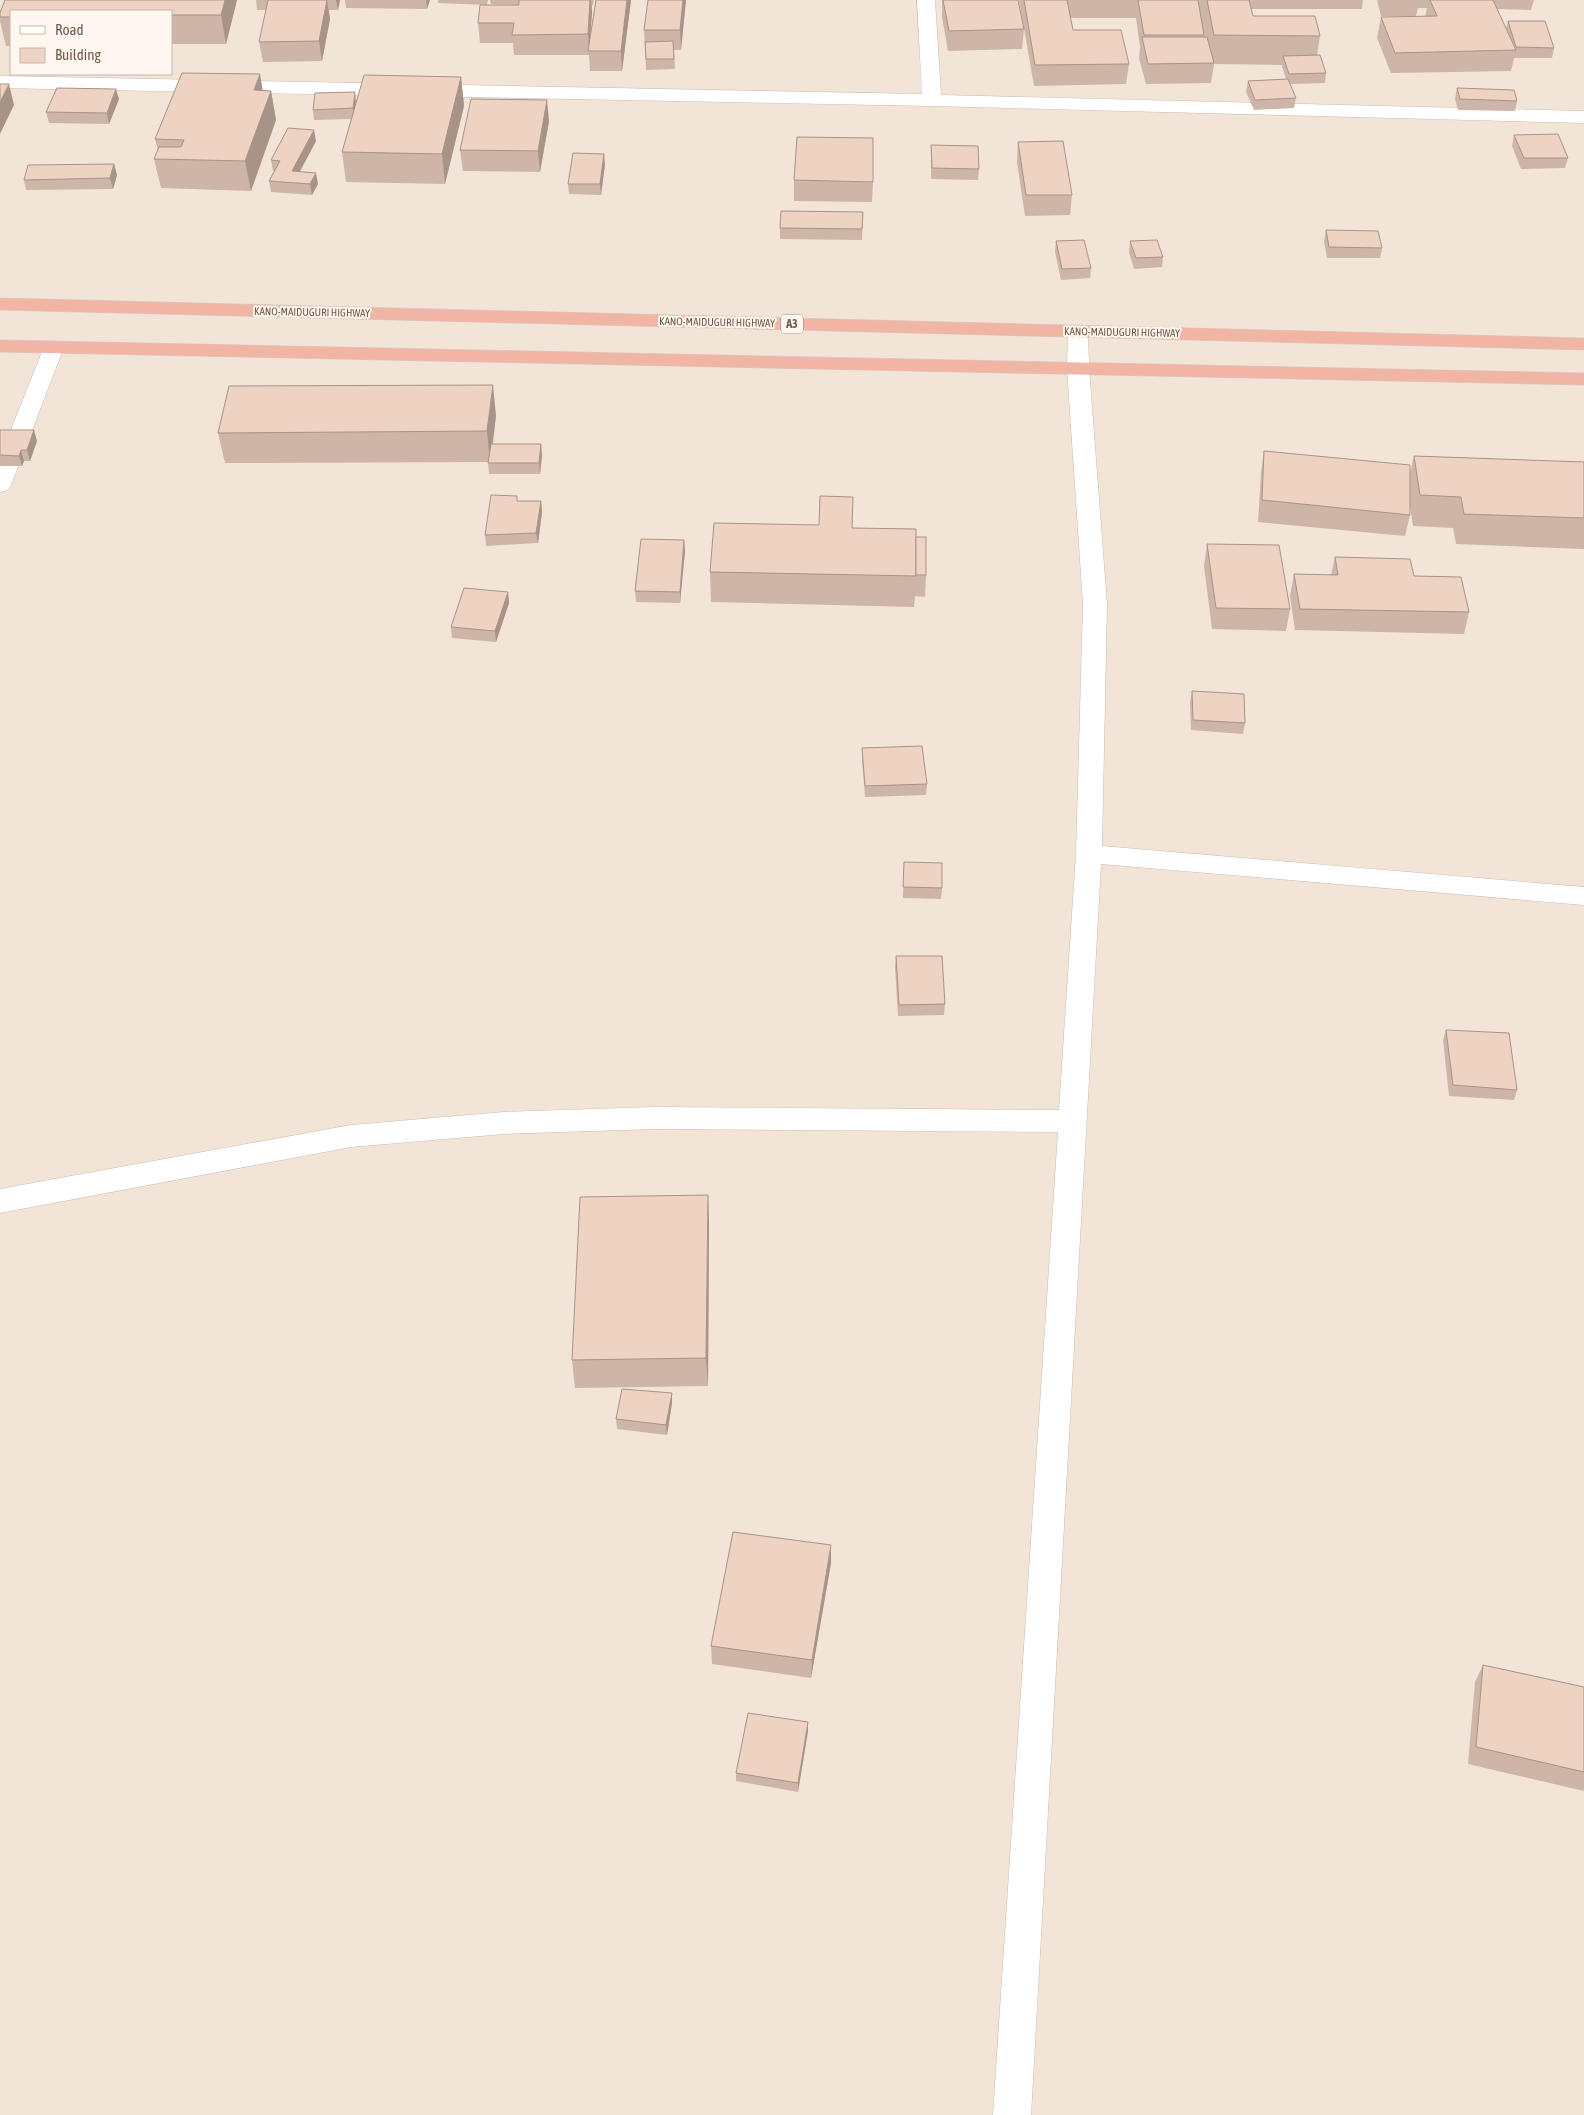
<svg xmlns="http://www.w3.org/2000/svg" width="1584" height="2115" font-family="'Asap Condensed',sans-serif">
<style>
.residential{fill:#f2e5d8;fill-rule:evenodd}
.lines{fill:none;stroke-linecap:round;stroke-linejoin:round}
.minor-casing{stroke:#ccbbaf;stroke-width:1}
.highway-casing{stroke:#d8d1cd;stroke-width:1}
.minor{fill:#fff;fill-rule:evenodd}
.highway{fill:#f0b5a4;fill-rule:evenodd}
.wall{fill:#cdb5a7}
.shaded-wall{fill:#a79388}
.building{fill:#eed2c2;stroke:#a79388}
.labels{text-anchor:middle;stroke-width:4;stroke-linejoin:round;paint-order:stroke}
.far-street-label{font-size:11px;fill:#745a4e;stroke:#fef7ef}
.shield{fill:#fef7ef;stroke:#9d897e;stroke-width:1}
.shield-label{font-size:12px;font-weight:bold;fill:#745a4e}
</style>
<rect width="100%" height="100%" fill="#fbf3e9"/>
<!-- residential -->
<path class="residential" d="M0 0H1584V2115H0ZM11 11H171V74H11Z"/>
<g class="lines">
<!-- minor casing -->
<g class="minor-casing">
<g id="minor">
<path d="M917 0H935L941 95 1584 111V123L932 106 0 88V76L922 94Z"/>
<path d="M1078 325 1085 327 1088 331 1089 368 1107 604 1102 846 1584 887V905L1101 864 1031 2115H993L1058 1132 654 1129 504 1134 351 1147 0 1213V1189L351 1125 504 1112 654 1107 1059 1110 1076 854 1083 604 1067 368 1068 331 1071 327Z"/>
<path d="M54 341 61 343 64 347 11 485 8 490 0 492V457L44 347 47 343Z"/>
</g>
</g>
<!-- highway casing -->
<g class="highway-casing">
<g id="highway">
<path d="M0 298 1584 338V350L0 310Z"/>
<path d="M0 340 1584 373V385L0 352Z"/>
</g>
</g>
<!-- minor -->
<use href="#minor" class="minor"/>
<!-- highway -->
<use href="#highway" class="highway"/>
</g>
<!-- wall -->
<g class="wall">
<path d="M5 0H237L226 44H171V11H11V46H6L0 21V13Z"/>
<path d="M256 0H340L338 10H329L330 19 322 61 263 62 259 42 266 10H257Z"/>
<path d="M345 0H430L427 9 346 8Z"/>
<path d="M438 0H488L487 5 438 3Z"/>
<path d="M490 0H594L593 5H592V13L590 39 596 0H631L622 71H590L589 55H514L513 43H480L478 23 519 5 491 4Z"/>
<path d="M686 0 681 50H674L675 69 646 70 644 30Z"/>
<path d="M942 0H1018L1024 29 1022 49 948 51 942 17Z"/>
<path d="M1019 0H1363L1362 9H1251L1253 16 1320 36 1317 55 1326 73 1325 83 1290 84 1296 98 1294 108 1254 110 1246 92 1248 81 1286 79 1282 66V65L1214 64 1211 83 1146 84 1139 58 1140 47 1136 18H1070L1073 30 1129 64 1126 84 1034 86Z"/>
<path d="M1377 0H1534L1531 10 1497 9 1506 29 1508 21 1554 48 1552 58H1514L1511 71 1391 73 1377 38 1381 17H1425L1427 8H1418L1416 16H1381Z"/>
<path d="M461 77 464 106 445 184 346 182 342 152 351 119 314 120 313 110 356 103Z"/>
<path d="M1457 88 1517 101 1515 111 1458 110 1455 99Z"/>
<path d="M262 90 271 91 276 120 251 191 161 188 154 159 158 150 155 139Z"/>
<path d="M119 99 109 124 49 123 46 112Z"/>
<path d="M549 121 540 172 463 171 460 150Z"/>
<path d="M1514 135 1568 158 1565 168 1521 169 1512 146Z"/>
<path d="M316 141 300 172 318 184 312 195 271 192 269 181 274 171H273L271 160Z"/>
<path d="M1018 142 1072 195 1070 215 1025 216 1017 162Z"/>
<path d="M931 145 979 169 978 180 931 179Z"/>
<path d="M114 164 117 175 113 189 26 190 24 180Z"/>
<path d="M605 164 601 195 569 194 568 184Z"/>
<path d="M794 180 873 182 872 202 794 201Z"/>
<path d="M863 212 862 240 780 239V228Z"/>
<path d="M1326 230 1382 248 1380 258H1327L1324 241Z"/>
<path d="M1056 241 1091 268 1090 278 1061 280 1055 252Z"/>
<path d="M1130 241 1163 257 1162 267 1134 269 1129 252Z"/>
<path d="M496 416 493 444H541L542 455 540 474H489L488 462 225 463 218 433Z"/>
<path d="M0 430 37 441 30 461H24L22 466H0Z"/>
<path d="M1264 451 1410 473 1414 456 1584 462V549L1456 544 1453 528 1413 526 1410 506V515L1405 536 1258 522 1261 472Z"/>
<path d="M541 501 542 512 538 543 486 546 485 535Z"/>
<path d="M852 528 916 537 926 575 925 597 915 596 914 607 711 602 710 572Z"/>
<path d="M684 540 685 551 680 603 636 602 635 591Z"/>
<path d="M1207 544 1290 609 1286 631 1212 629 1204 566Z"/>
<path d="M1335 557 1414 576 1469 612 1464 634 1295 630 1290 596 1294 574 1331 575Z"/>
<path d="M508 592 509 603 496 642 452 638 451 627Z"/>
<path d="M1192 691 1245 723 1243 734 1191 730 1190 702Z"/>
<path d="M862 748 927 784 926 795 865 797 862 759Z"/>
<path d="M904 862 942 888 941 899 903 898Z"/>
<path d="M896 956 945 1004 944 1015 898 1016 895 967Z"/>
<path d="M1446 1030 1517 1090 1514 1100 1449 1096 1443 1040Z"/>
<path d="M708 1195 709 1224 708 1386 575 1388 572 1360Z"/>
<path d="M672 1403 667 1435 617 1429 616 1419Z"/>
<path d="M831 1563 811 1678 712 1664 711 1646Z"/>
<path d="M1483 1665 1584 1687V1791L1468 1764 1475 1682Z"/>
<path d="M808 1731 798 1792 736 1781V1773Z"/>
</g>
<!-- shaded-wall -->
<g class="shaded-wall">
<path d="M225 0H237L226 44 221 15Z"/>
<path d="M327 0 330 19 322 61 319 41Z"/>
<path d="M336 0H340L338 10Z"/>
<path d="M426 0H430L427 9Z"/>
<path d="M590 0H591L592 13 589 51 588 34Z"/>
<path d="M627 0H631L622 71 621 51Z"/>
<path d="M683 0H686L681 50 680 30Z"/>
<path d="M260 74 265 104 254 90Z"/>
<path d="M461 77 464 106 445 184 442 154Z"/>
<path d="M9 84 14 105 0 134V102Z"/>
<path d="M116 89 119 99 109 124 107 113Z"/>
<path d="M271 91 276 120 251 191 245 161Z"/>
<path d="M355 92 356 102 355 119 353 108Z"/>
<path d="M547 100 549 121 540 172 538 151Z"/>
<path d="M314 130 316 141 294 182 292 171Z"/>
<path d="M604 154 605 164 601 195 600 184Z"/>
<path d="M114 164 117 175 113 189 110 178Z"/>
<path d="M316 173 318 184 312 195 310 184Z"/>
<path d="M493 385 496 416 490 462 487 431Z"/>
<path d="M34 430 37 441 30 461 27 450Z"/>
<path d="M541 444 542 455 540 474 539 463Z"/>
<path d="M21 450 24 461 22 466 19 456Z"/>
<path d="M541 501 542 512 538 543 536 533Z"/>
<path d="M684 540 685 551 680 603V592Z"/>
<path d="M508 592 509 603 496 642 495 631Z"/>
<path d="M708 1195 709 1224 708 1386 706 1358Z"/>
<path d="M672 1393V1403L667 1435 666 1425Z"/>
<path d="M831 1545V1563L811 1678 812 1660Z"/>
<path d="M808 1722V1731L798 1792V1783Z"/>
</g>
<!-- building -->
<g class="building">
<path d="M5 0H225L221 15H171V11H11V17H0V13Z"/>
<path d="M268 0H327L319 41 259 42Z"/>
<path d="M519 0H590L588 34 512 35 514 23H478L480 5H519Z"/>
<path d="M596 0H627L621 51H588Z"/>
<path d="M648 0H683L680 30H644Z"/>
<path d="M943 0H1018L1024 29 949 31Z"/>
<path d="M1024 0H1067L1073 30H1121L1129 64 1035 65Z"/>
<path d="M1138 0H1198L1204 35H1144Z"/>
<path d="M1207 0H1249L1253 16H1315L1320 36 1214 35Z"/>
<path d="M1430 0H1493L1516 50 1395 53 1381 17 1437 16Z"/>
<path d="M1508 21H1545L1554 48 1516 47Z"/>
<path d="M1142 37H1207L1214 63 1148 64Z"/>
<path d="M673 41 674 59H646L645 42Z"/>
<path d="M1320 55 1326 73 1289 74 1283 56Z"/>
<path d="M182 73 260 74 254 90 271 91 245 161 154 159 159 147H181L184 140 155 139Z"/>
<path d="M364 75 461 77 442 154 342 152Z"/>
<path d="M1288 79 1296 98 1255 100 1248 81Z"/>
<path d="M0 84H9L0 102Z"/>
<path d="M57 88 116 89 107 113 46 112Z"/>
<path d="M1457 88 1514 90 1517 101 1460 99Z"/>
<path d="M355 92 353 108 313 110 315 93Z"/>
<path d="M471 99 547 100 538 151 460 150Z"/>
<path d="M288 128 314 130 292 171 316 173 310 184 269 181 280 161 271 160Z"/>
<path d="M1558 134 1568 158H1524L1514 135Z"/>
<path d="M797 137 873 138V182L794 180Z"/>
<path d="M1063 141 1072 195H1026L1018 142Z"/>
<path d="M931 145 978 146 979 169 932 168Z"/>
<path d="M573 153 604 154 600 184H568Z"/>
<path d="M114 164 110 178 24 180 28 165Z"/>
<path d="M781 211 863 212 862 229 780 228Z"/>
<path d="M1326 230 1378 231 1382 248 1329 247Z"/>
<path d="M1084 240 1091 268 1062 269 1056 241Z"/>
<path d="M1157 240 1163 257 1136 258 1130 241Z"/>
<path d="M493 385 487 431 218 433 229 386Z"/>
<path d="M0 430H34L27 450H21L19 456 0 455Z"/>
<path d="M491 444H541L539 463H488Z"/>
<path d="M1264 451 1410 465V515L1262 500Z"/>
<path d="M1414 456 1584 462V518L1464 514 1461 497 1420 495Z"/>
<path d="M491 495 517 496V501H541L536 533 485 535Z"/>
<path d="M820 496 853 497 852 528 916 529V576L710 572 714 523 819 525Z"/>
<rect x="916" y="537" width="10" height="38"/>
<path d="M641 539 684 540 680 592 635 591Z"/>
<path d="M1207 544 1279 545 1290 609 1216 608Z"/>
<path d="M1335 557 1410 559 1414 576 1461 577 1469 612 1300 609 1294 574 1338 575Z"/>
<path d="M464 588 508 592 495 631 451 627Z"/>
<path d="M1192 691 1244 694 1245 723 1193 720Z"/>
<path d="M922 746 927 784 865 786 862 748Z"/>
<path d="M904 862 942 863V888L903 887Z"/>
<path d="M896 956H942L945 1004 899 1005Z"/>
<path d="M1446 1030 1509 1033 1517 1090 1453 1085Z"/>
<path d="M708 1195 706 1358 572 1360 580 1197Z"/>
<path d="M622 1389 672 1393 666 1425 616 1419Z"/>
<path d="M733 1532 831 1545 812 1660 711 1646Z"/>
<path d="M1483 1665 1584 1687V1772L1476 1747Z"/>
<path d="M748 1713 808 1722 798 1783 736 1773Z"/>
</g>
<g class="labels">
<!-- far-street labels -->
<g class="far-street-label">
<text transform="translate(312 312) rotate(1)" y="4">KANO-MAIDUGURI HIGHWAY</text>
<text transform="translate(717 322) rotate(1)" y="4">KANO-MAIDUGURI HIGHWAY</text>
<text transform="translate(1122 332) rotate(1)" y="4">KANO-MAIDUGURI HIGHWAY</text>
</g>
<!-- shield labels -->
<rect class="shield" x="781" y="314.5" width="22" height="19" rx="4"/>
<g class="shield-label">
<text x="792" y="328">A3</text>
</g>
</g>
<!-- legend -->
<rect x="10" y="10" width="162" height="65" fill="#fef7ef" stroke="#c7b8af"/>
<rect x="20" y="26" width="25" height="8" fill="#ffffff" stroke="#c7b8af"/>
<text x="55" y="35" font-size="15" fill="#745a4e">Road</text>
<rect x="20" y="48" width="25" height="15" fill="#eed2c2" stroke="#c7b8af"/>
<text x="55" y="60" font-size="15" fill="#745a4e">Building</text>
</svg>
